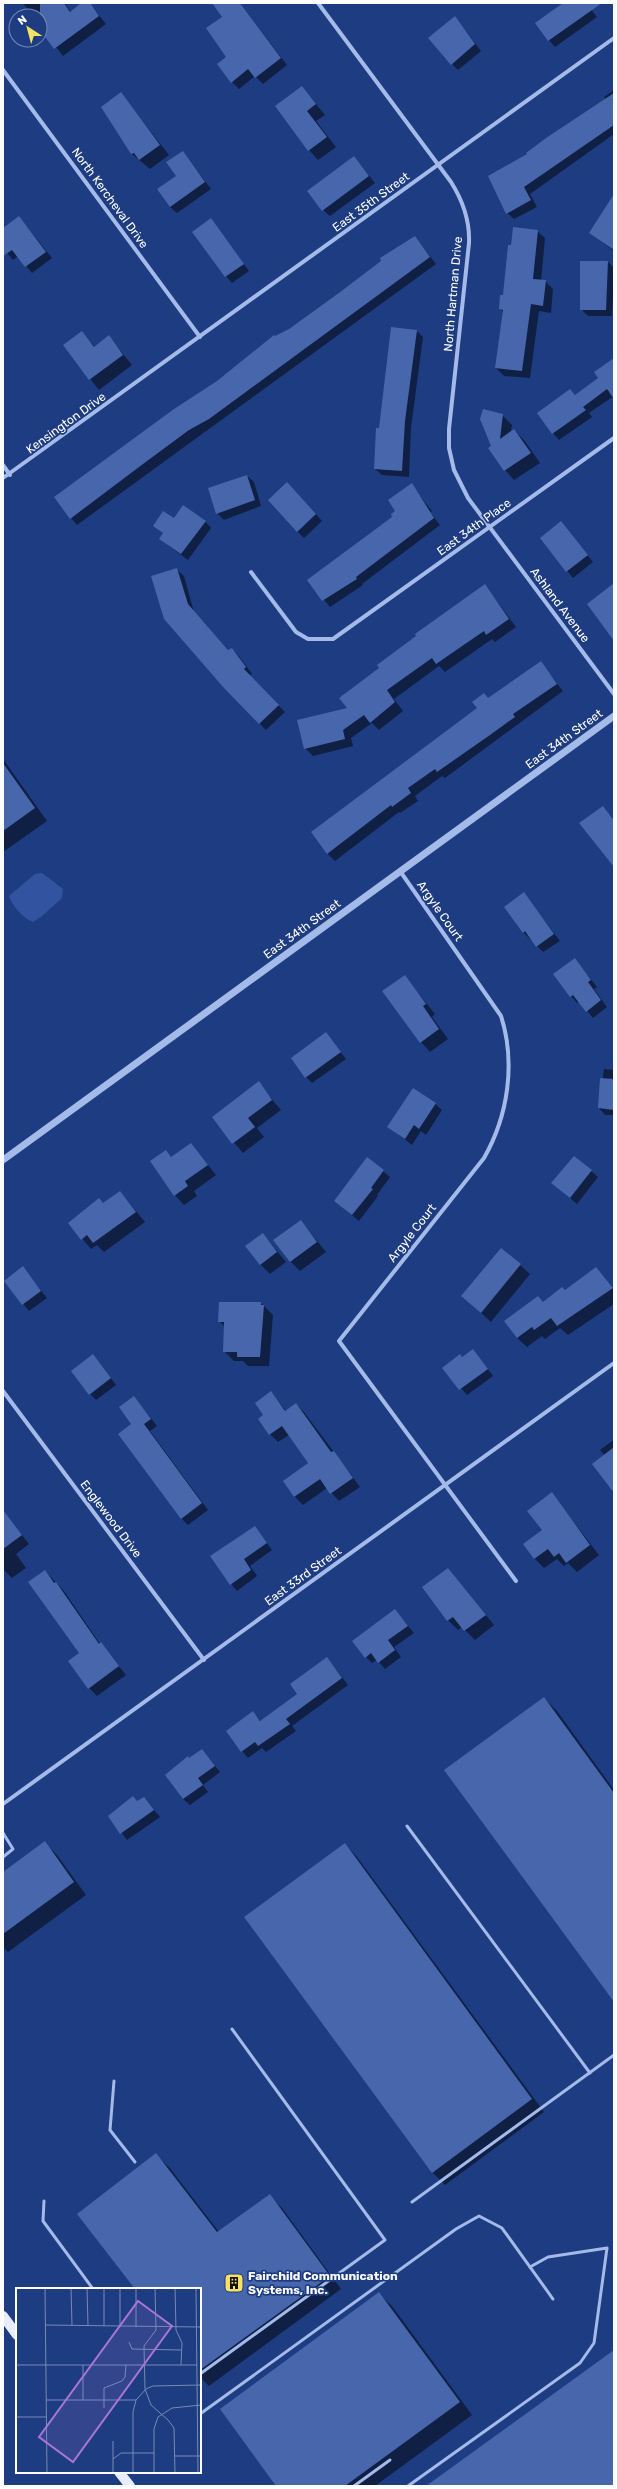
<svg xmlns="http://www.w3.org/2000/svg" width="617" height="2489" font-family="Rubik,sans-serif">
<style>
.green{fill:#3254a0}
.shadow{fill:#0007}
.building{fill:#4766ab}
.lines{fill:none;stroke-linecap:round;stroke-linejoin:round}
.service{stroke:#a4bae9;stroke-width:3}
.minor{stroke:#a4bae9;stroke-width:4}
.tertiary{stroke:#a4bae9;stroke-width:7}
.primary{stroke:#e7edfe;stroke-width:10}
.labels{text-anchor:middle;stroke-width:3.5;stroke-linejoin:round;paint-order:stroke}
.street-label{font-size:12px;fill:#fff;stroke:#1e3c81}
.poi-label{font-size:12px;font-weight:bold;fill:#fff;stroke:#1e3c81;text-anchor:start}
.inset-road{fill:none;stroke:#788ab3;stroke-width:1}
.view{fill:#a976d5;fill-opacity:0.15;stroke:#a976d5;stroke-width:2}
.inset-edge{fill:none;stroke:#fff;stroke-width:2}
</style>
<rect width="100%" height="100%" fill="#1e3c81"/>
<!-- green -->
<path class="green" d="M42 873 63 889 62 898 42 916 33 922C22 917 13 907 9 896L35 874Z"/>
<!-- shadow -->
<g class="shadow">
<path d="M23 3H65L71 12 83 3H89L106 24 63 56 40 27V16H32Z"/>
<path d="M213 3H240L287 65 263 84 255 76 239 89 232 82 223 17Z"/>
<path d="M561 3H586L597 17 555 47 549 40Z"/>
<path d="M455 17 481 51 458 70 452 64Z"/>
<path d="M302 87 325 115 316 121 336 147 318 160 309 150Z"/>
<path d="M614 90V134L530 194 537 207 514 219 507 213 529 155 606 99 604 97Z"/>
<path d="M121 94 169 155 150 169 132 154Z"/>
<path d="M183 152 211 189 177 213 170 207Z"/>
<path d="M354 157 375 183 330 216 323 210Z"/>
<path d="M614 201V251L590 233Z"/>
<path d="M19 217 52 258 32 273 18 256 13 260 3 248V229Z"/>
<path d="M211 220 249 271 232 283 226 276Z"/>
<path d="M537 231 545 238 541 281H545L553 289 551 313 539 311 530 378 504 376 496 368 504 313 500 309 504 296 512 246Z"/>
<path d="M415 237 436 264 77 525 71 518 217 382Z"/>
<path d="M581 262H608L614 268 612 316H588L581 309Z"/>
<path d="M417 331 423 337 411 428 409 477 382 475 375 469 380 429Z"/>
<path d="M82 333 95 347 109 337 132 365 99 390 64 346Z"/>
<path d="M614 359V396L589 413 592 417 559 440 553 433 570 390 576 396 600 378Z"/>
<path d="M502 415 512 425 511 432 514 430 524 440 540 463 514 480 505 470 492 446Z"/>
<path d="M247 476 254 482 261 506 224 520 217 513Z"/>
<path d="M411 485 432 511 430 512 440 525 362 584 363 585 330 607 308 580 394 517Z"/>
<path d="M294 490 322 521 304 538 297 531Z"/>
<path d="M174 520 205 521 211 528 188 560 160 539 164 534 154 525Z"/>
<path d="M561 523 593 562 573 578 541 538Z"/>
<path d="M177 570 184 576 194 612 229 651 232 649 238 655 252 674 249 676 285 712 266 730 225 688 165 618Z"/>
<path d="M485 585 516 627 495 642 492 639 445 672 439 666 394 699 403 711 379 730 372 723 351 738 353 746 313 756 305 748 348 709 381 669 418 636Z"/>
<path d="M540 662 563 691 445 778 442 776 415 796 418 801 400 813 399 812 335 861 328 854 313 832Z"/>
<path d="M3 759 47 821 3 852Z"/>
<path d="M524 894 560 941 543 952 523 932Z"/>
<path d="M575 959 597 987 594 989 607 1007 593 1018 579 1001 577 1003 571 996Z"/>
<path d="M404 976 435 1014 432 1017 448 1039 430 1052 421 1042Z"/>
<path d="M326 1034 346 1059 312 1083 306 1077Z"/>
<path d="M604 1069 614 1070V1115H605L599 1108Z"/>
<path d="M258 1083 281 1110 257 1128 264 1137 243 1153 213 1117Z"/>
<path d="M435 1104 442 1110 426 1135 421 1131 412 1145 389 1127Z"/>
<path d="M191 1144 216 1175 194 1191 197 1196 184 1205 175 1195 166 1151 172 1158Z"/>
<path d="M383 1171 390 1177 377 1195 378 1196 359 1221 335 1201Z"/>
<path d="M591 1171 598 1177 577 1204 553 1183Z"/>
<path d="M120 1192 145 1222 104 1252 97 1245 91 1249 69 1223 104 1204Z"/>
<path d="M301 1221 326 1252 300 1271 290 1261Z"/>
<path d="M263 1234 286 1262 270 1274 260 1264Z"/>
<path d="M520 1265 530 1274 491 1322 463 1296Z"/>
<path d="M23 1268 47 1298 29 1311 5 1281Z"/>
<path d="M596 1268 614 1289V1304L568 1335 560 1328 545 1339 542 1336 527 1347 517 1338 565 1291Z"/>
<path d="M261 1303 273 1315 269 1366H248L243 1361H234L224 1351 225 1327 219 1321Z"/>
<path d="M473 1350 493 1376 467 1395 444 1368Z"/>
<path d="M99 1362 116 1385 96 1400 90 1394Z"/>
<path d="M271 1392 286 1411 296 1404 304 1412 360 1487 339 1501 327 1488 303 1505 295 1497 284 1481 309 1464 289 1435 278 1442 270 1434 265 1415Z"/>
<path d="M134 1397 157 1426 150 1431 208 1510 188 1525 181 1518 132 1424Z"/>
<path d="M612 1441 614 1443V1489L605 1456 600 1450Z"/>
<path d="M552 1494 599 1555 577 1572 568 1563 564 1566 557 1559 544 1568 535 1559Z"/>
<path d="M3 1511 29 1544 16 1554 26 1568 12 1578 3 1569Z"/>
<path d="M255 1527 272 1550 250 1566 257 1576 237 1591 231 1584Z"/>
<path d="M448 1569 494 1625 475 1640 462 1627 458 1630 448 1620Z"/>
<path d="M45 1571 64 1591 100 1644 126 1675 97 1696 89 1688 81 1653Z"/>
<path d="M395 1610 414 1633 394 1647 401 1657 385 1669 377 1660 372 1663 366 1657Z"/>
<path d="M327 1658 348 1685 292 1726 296 1731 266 1752 262 1748 248 1758 242 1751 253 1712 261 1721 299 1694Z"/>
<path d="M544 1698 557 1711 614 1790V2001Z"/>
<path d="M202 1750 220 1772 203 1785 208 1792 190 1805 183 1799 190 1759Z"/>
<path d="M144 1798 160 1817 127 1840 109 1816Z"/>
<path d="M45 1843 57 1855 86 1895 8 1952 3 1947V1873Z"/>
<path d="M345 1844 357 1857 544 2112 445 2185 432 2172Z"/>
<path d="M156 2155 169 2167 219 2232 269 2195 282 2208 341 2289 209 2386 200 2377V2289H137Z"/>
<path d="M379 2294 392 2306 472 2415 375 2486H277Z"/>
</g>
<!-- building -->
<g class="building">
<path d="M40 3H64L70 12 81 3H90L99 16 54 49 40 30Z"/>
<path d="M212 3H240L281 58 255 78 248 69 231 83 217 64 226 57 206 28 222 17Z"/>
<path d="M563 3H602L548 41 535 23Z"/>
<path d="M455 16 475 44 451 65 428 38Z"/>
<path d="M302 86 316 104 307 111 327 137 308 151 275 106Z"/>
<path d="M121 92 160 145 139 160 134 153 131 154 101 107Z"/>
<path d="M614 93V125L524 187 531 200 506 214 488 176 527 154 526 153 546 138Z"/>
<path d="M183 151 205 182 170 207 157 189 176 176 166 162Z"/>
<path d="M354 156 369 176 322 211 307 191Z"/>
<path d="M614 194V250L589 233Z"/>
<path d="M19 216 46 252 25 267 12 250 3 256V228Z"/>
<path d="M211 218 244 264 225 277 192 232Z"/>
<path d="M513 227 538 230 533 279 546 280 543 306 531 304 522 371 495 368 503 310 499 309 500 295H503L508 245H511Z"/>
<path d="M415 236 430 257 209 419 189 430 143 464 70 519 54 497 174 409 217 381 274 335 275 336 289 329 340 292 381 261 380 258Z"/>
<path d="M580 261H608L606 310H580Z"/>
<path d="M391 327 417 330 405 421 402 471 374 469 376 428H379Z"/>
<path d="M82 331 94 347 109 335 123 355 89 380 63 345Z"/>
<path d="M614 358V399L607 389 583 407 586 410 552 434 537 413 570 389 575 395 598 378 594 372Z"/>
<path d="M483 409 503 414 500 439 514 429 531 453 504 471 488 448 491 446 480 419Z"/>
<path d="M247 475 255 500 216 514 208 488Z"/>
<path d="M287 482 316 514 297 532 268 500Z"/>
<path d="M412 483 434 518 356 577 357 579 322 601 307 580 392 517 391 514 395 511 388 500Z"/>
<path d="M183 505 206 521 181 554 159 539 163 533 153 526 163 511 174 518Z"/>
<path d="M561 521 588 555 566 572 540 538Z"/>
<path d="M177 568 188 604 228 650 232 648 246 667 244 669 279 705 259 724 224 688 164 619 151 576Z"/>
<path d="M614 583V641L587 604Z"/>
<path d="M485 584 509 619 486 635 484 631 436 664 432 658 387 690 395 702 370 723 364 715 343 730 345 739 304 749 297 720 347 708 339 698 379 668 377 665 416 636 415 634Z"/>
<path d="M541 661 557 684 513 714 515 717 490 735 437 772 435 769 408 788 411 793 392 807 391 805 327 854 311 832 477 708 472 702 484 693 488 698Z"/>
<path d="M3 763 35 808 3 831Z"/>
<path d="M603 806 614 821V867L579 823Z"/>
<path d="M524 892 554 934 536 947 525 931 523 933 504 907Z"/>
<path d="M575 958 591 980 588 982 601 1000 586 1012 573 995 570 997 553 974Z"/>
<path d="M405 975 426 1004 423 1006 439 1029 420 1043 382 991Z"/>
<path d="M326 1032 341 1052 305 1078 291 1058Z"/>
<path d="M600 1078 614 1079V1110L598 1108Z"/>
<path d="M259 1081 272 1100 248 1118 255 1127 232 1144 212 1117Z"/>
<path d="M413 1088 436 1103 419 1129 414 1125 405 1139 387 1127Z"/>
<path d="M191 1143 208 1165 185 1181 188 1186 174 1196 150 1161 166 1150 171 1157Z"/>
<path d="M574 1156 592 1170 570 1198 551 1183Z"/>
<path d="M367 1157 384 1170 371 1188 373 1189 352 1215 334 1201Z"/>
<path d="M120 1191 136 1212 93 1243 87 1235 81 1240 68 1223 99 1198 103 1203Z"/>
<path d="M301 1220 317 1242 290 1262 273 1240Z"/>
<path d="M263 1233 277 1252 260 1265 245 1246Z"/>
<path d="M501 1248 521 1264 481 1313 461 1296Z"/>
<path d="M23 1266 41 1291 22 1305 4 1281Z"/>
<path d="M596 1267 613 1288 557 1326 551 1318 534 1330 532 1327 517 1338 504 1321 538 1296 543 1302 562 1287 565 1290Z"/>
<path d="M219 1302H261V1305H264L260 1357H237V1352H223L224 1322H218Z"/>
<path d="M473 1349 488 1369 459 1390 442 1368 460 1354 462 1357Z"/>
<path d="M93 1354 111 1378 89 1395 71 1371Z"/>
<path d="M271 1391 285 1411 296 1403 331 1452 334 1451 353 1478 330 1494 320 1479 294 1497 283 1481 308 1463 282 1426 269 1435 258 1419 263 1415 255 1403Z"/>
<path d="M134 1396 151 1419 144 1424 202 1503 181 1519 118 1434 131 1424 119 1407Z"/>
<path d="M614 1447V1493L592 1464Z"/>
<path d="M552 1492 590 1545 566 1563 559 1553 554 1557 548 1549 534 1559 523 1544 542 1530 527 1511Z"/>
<path d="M3 1510 22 1535 3 1549Z"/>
<path d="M255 1526 267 1543 244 1559 251 1570 230 1585 210 1556Z"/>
<path d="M448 1568 486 1615 464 1631 453 1617 447 1621 422 1587Z"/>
<path d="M45 1570 54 1583 56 1582 99 1644 101 1642 119 1666 88 1689 68 1661 79 1653 28 1582Z"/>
<path d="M395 1609 408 1626 388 1640 395 1650 378 1663 371 1653 365 1658 352 1641Z"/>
<path d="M327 1657 342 1678 286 1719 290 1724 258 1746 255 1742 241 1752 226 1731 253 1711 260 1721 297 1694 290 1684Z"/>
<path d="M544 1697 614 1793V2002L444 1770Z"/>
<path d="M202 1749 215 1766 198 1778 203 1785 183 1799 165 1775 188 1756 189 1758Z"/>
<path d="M133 1796 137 1801 144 1797 154 1810 120 1834 108 1816Z"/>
<path d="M45 1841 74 1882 3 1934V1872Z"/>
<path d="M345 1843 532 2099 432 2173 244 1917Z"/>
<path d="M156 2153 217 2232 270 2194 330 2276 200 2370V2289H135L77 2214Z"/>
<path d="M379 2292 460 2402 345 2486H276L220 2409Z"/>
<path d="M614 2350V2486H426Z"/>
</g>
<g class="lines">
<!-- service -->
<g class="service">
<path d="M407 1826 590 2073"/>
<path d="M3 1833 13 1849 3 1857"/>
<path d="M114 2081 110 2130 135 2162"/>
<path d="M44 2201 43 2221 93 2289"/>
<path d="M412 2202 614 2055"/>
<path d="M200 2374 385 2240 232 2029"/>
<path d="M200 2414 456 2229 479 2216 502 2228 553 2299"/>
<path d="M354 2486 390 2460"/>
<path d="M408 2486 580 2363 594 2343 607 2248 548 2257 530 2267"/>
</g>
<!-- minor -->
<g class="minor">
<path d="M318 3 451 182C463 201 470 220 469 243L449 429V448L454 470 468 498 614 694"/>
<path d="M3 70 200 337"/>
<path d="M3 465 10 475"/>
<path d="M3 478 614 38"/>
<path d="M251 572 296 632 308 639H333L614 438"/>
<path d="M400 871 501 1016C516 1063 508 1116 484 1158L339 1341 516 1581"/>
<path d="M3 1391 204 1660"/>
<path d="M3 1804 614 1363"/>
</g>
<!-- tertiary -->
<path class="tertiary" d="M3 1160 614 716"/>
<!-- primary -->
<g class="primary">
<path d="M3 2316 17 2335"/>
<path d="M119 2472 130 2486"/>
</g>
</g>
<!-- icons -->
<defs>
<g id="building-square" transform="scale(1)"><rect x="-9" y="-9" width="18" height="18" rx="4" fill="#f7e063" stroke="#1e3c81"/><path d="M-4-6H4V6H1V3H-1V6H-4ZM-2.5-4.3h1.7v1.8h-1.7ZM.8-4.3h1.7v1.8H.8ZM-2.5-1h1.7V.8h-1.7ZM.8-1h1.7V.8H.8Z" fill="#111"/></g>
</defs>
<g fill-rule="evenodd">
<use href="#building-square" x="234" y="2283"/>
</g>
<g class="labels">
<!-- street labels -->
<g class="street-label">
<text transform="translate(110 198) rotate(54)" y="4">North Kercheval Drive</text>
<text transform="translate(371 202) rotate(-36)" y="4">East 35th Street</text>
<text transform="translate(453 294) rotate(-85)" y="4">North Hartman Drive</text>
<text transform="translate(66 423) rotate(-36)" y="4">Kensington Drive</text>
<text transform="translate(474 527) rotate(-36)" y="4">East 34th Place</text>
<text transform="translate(560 605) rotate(53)" y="4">Ashland Avenue</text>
<text transform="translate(564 739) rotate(-36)" y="4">East 34th Street</text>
<text transform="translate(440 911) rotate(55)" y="4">Argyle Court</text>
<text transform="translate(302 929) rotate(-36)" y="4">East 34th Street</text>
<text transform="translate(412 1233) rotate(-52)" y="4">Argyle Court</text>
<text transform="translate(111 1519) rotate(53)" y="4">Englewood Drive</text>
<text transform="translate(303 1576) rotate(-36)" y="4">East 33rd Street</text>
</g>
<!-- poi labels -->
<g class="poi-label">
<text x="248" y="2280">Fairchild Communication<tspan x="248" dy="14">Systems, Inc.</tspan></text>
</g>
</g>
<!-- overview -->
<g transform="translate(16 2288)">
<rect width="185" height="185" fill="#1e3c81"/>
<path class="inset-road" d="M29 0 31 185M55 0 56 37M71 0 72 38M88 0V38M104 0V39M120 0V39M139 0 140 42 128 58 129 101 135 117 152 132 158 140 159 185M159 0 160 42 166 55 165 77M180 0 182 185M29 37 185 39M113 54 116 61 165 62M0 77H30M30 77H181M67 77V112M30 112H120L130 101 137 98 185 97M88 120V100L106 93 109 89 110 77M0 129H30M97 153V185M159 168H185M97 171 105 165H138M117 185V124L120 112M138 185V141L142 129 156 120 185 117"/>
<path class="view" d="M122 13 156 38 57 174 23 149Z"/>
<rect width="185" height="185" class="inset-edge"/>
</g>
<!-- border -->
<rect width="617" height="2489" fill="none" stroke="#ffffff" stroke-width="8"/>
<!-- north arrow -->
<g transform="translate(28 28) rotate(324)"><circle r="19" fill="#1e3c81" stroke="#788ab3"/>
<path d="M0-3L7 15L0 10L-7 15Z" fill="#f7e063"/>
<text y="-6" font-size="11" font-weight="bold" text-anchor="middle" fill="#ffffff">N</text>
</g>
</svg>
